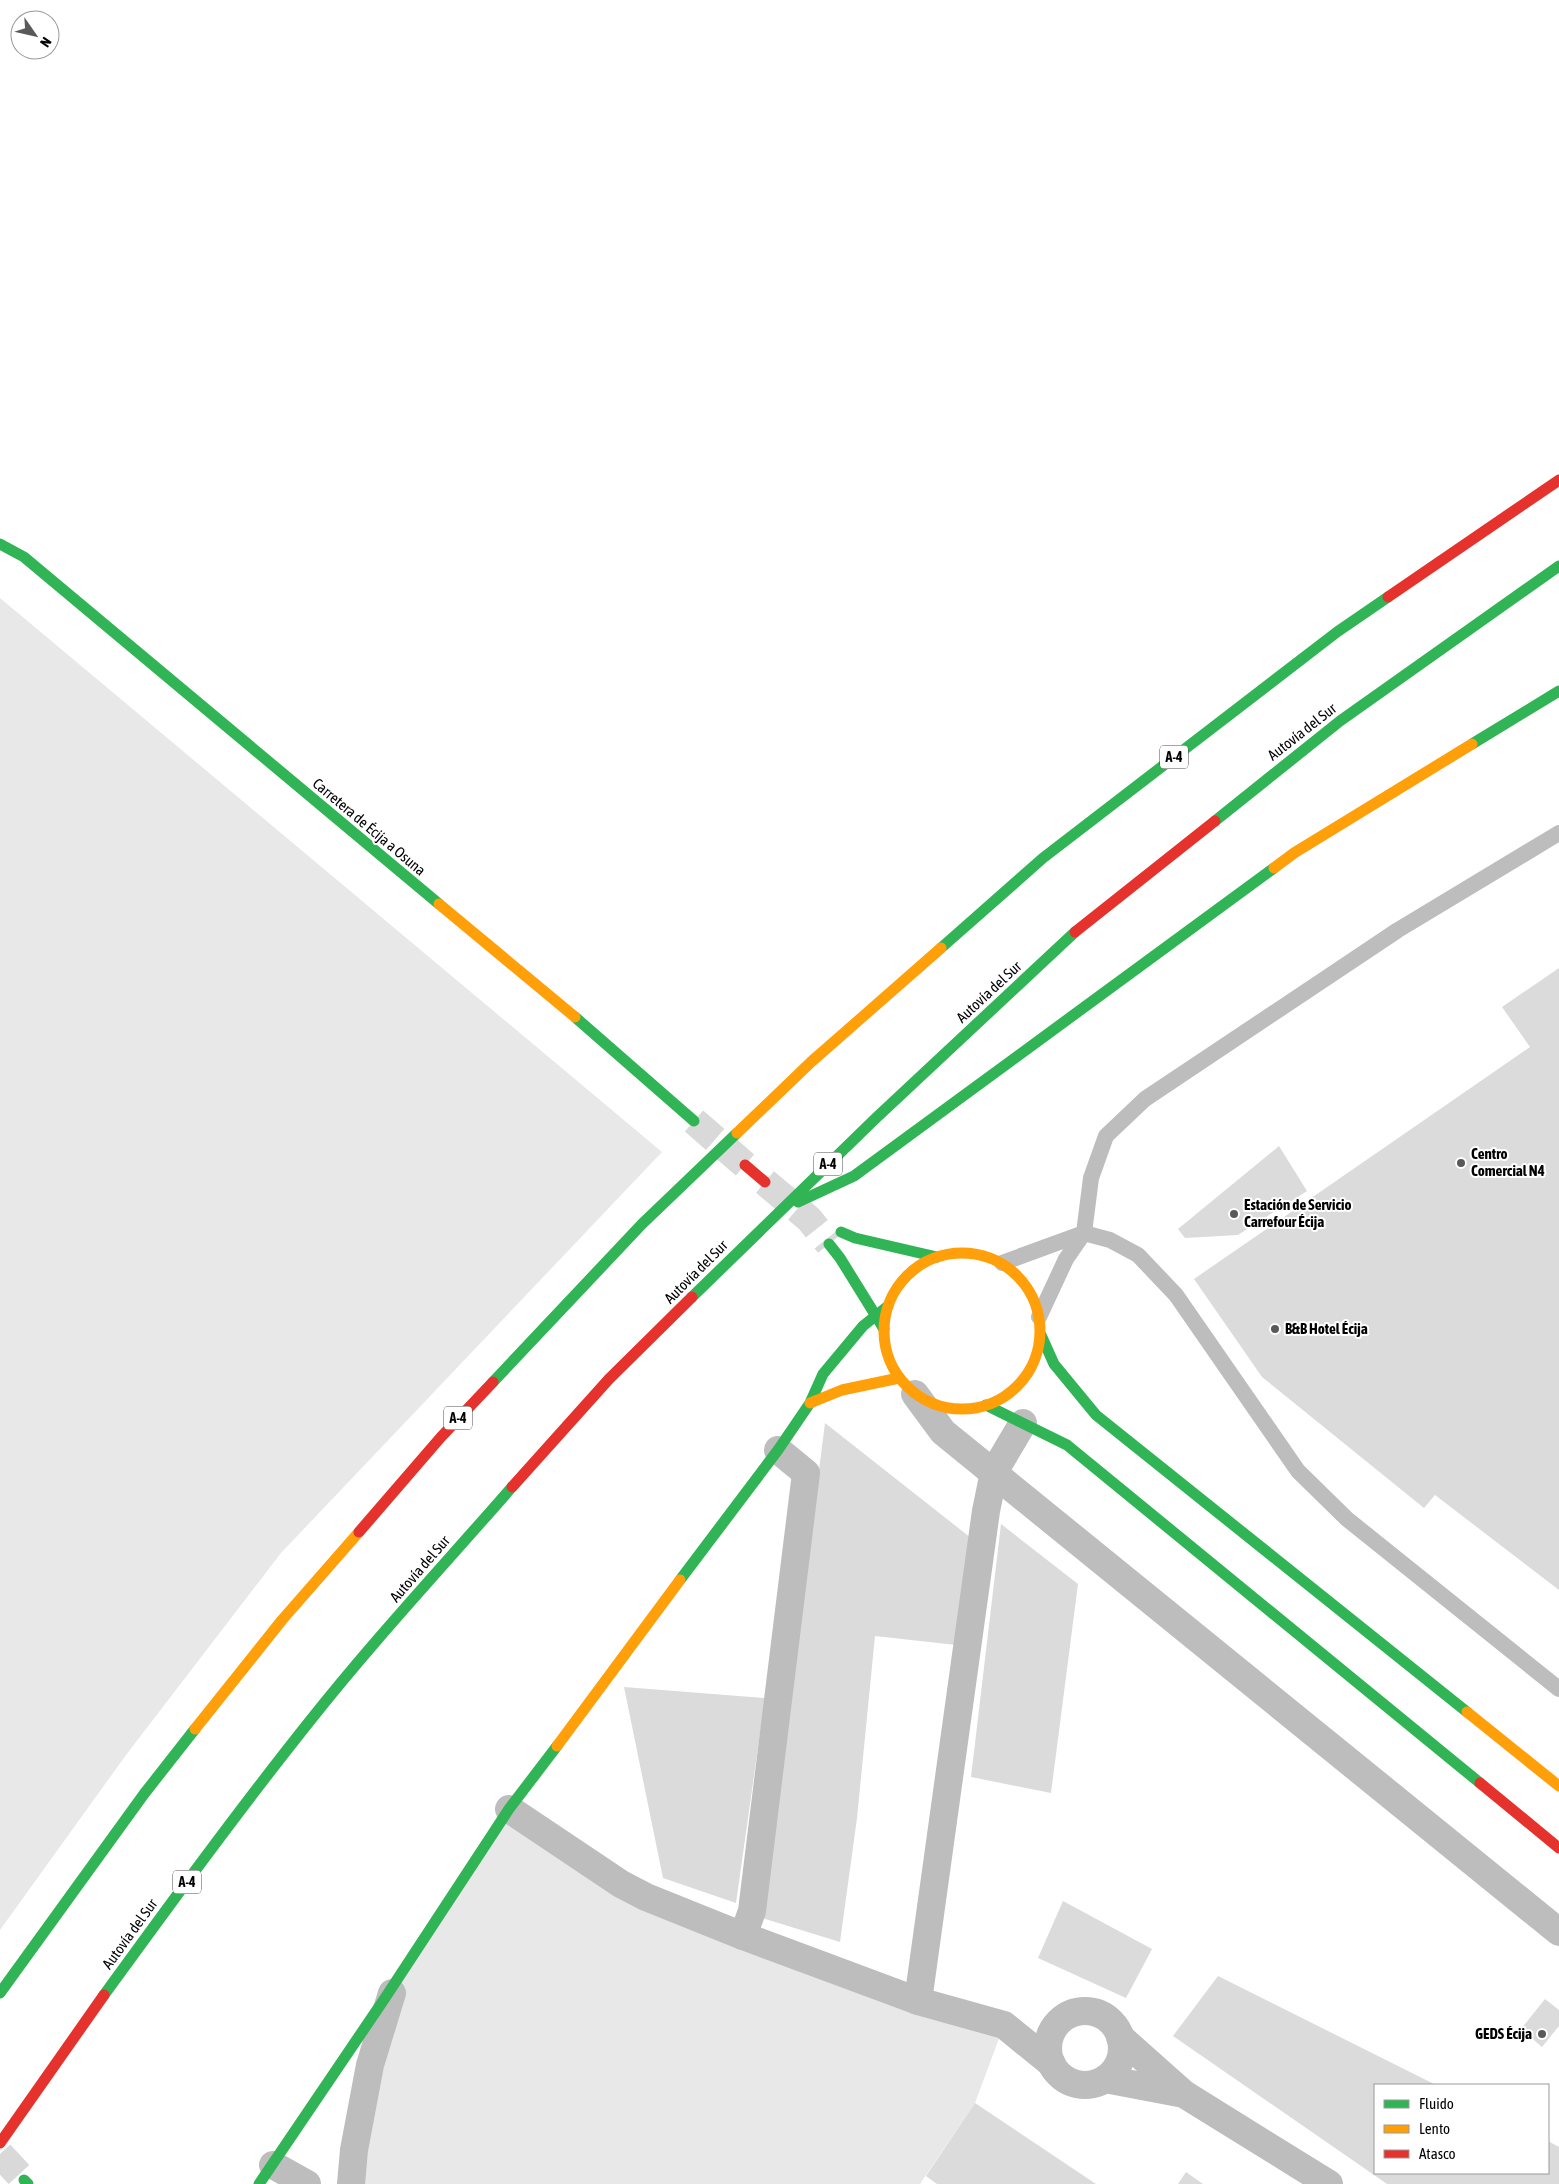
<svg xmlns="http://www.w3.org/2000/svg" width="1559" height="2184" font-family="'Asap Condensed',sans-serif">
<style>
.green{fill:#e8e8e8}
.building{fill:#dbdbdb}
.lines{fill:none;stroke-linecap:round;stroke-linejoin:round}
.secondary-tunnel{stroke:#d9d9d9;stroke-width:28;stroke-dasharray:28 14;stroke-linecap:butt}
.lane{stroke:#bdbdbd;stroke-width:16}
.street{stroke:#bdbdbd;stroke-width:28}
.fast{stroke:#30b455;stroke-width:11}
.slow{stroke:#ff9f0a;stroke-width:11}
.jam{stroke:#e5322d;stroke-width:11}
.poi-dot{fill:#595959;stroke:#fff;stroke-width:2}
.labels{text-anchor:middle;stroke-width:4;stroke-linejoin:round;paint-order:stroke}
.shield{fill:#fff;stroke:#4c4c4c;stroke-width:1}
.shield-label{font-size:14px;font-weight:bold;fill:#000}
.street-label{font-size:15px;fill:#000;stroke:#fff}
.poi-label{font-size:15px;font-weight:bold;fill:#000;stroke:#fff;text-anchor:start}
</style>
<rect width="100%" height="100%" fill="#fff"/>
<!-- green -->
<g class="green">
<path d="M0 598 662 1152 281 1553 126 1755 0 1930Z"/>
<path d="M509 1809 621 1884 1004 2025 975 2103 920 2184H351L395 1983Z"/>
</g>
<!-- building -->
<g class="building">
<path d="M1559 968V1590L1435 1495 1424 1508 1262 1377 1194 1279 1530 1047 1502 1007Z"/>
<path d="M1279 1146 1307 1191 1238 1235 1185 1238 1178 1229Z"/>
<path d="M825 1423 971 1538 956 1645 875 1636 857 1818 840 1942 762 1918Z"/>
<path d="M1001 1524 1078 1584 1051 1793 971 1777Z"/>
<path d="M624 1687 765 1698 736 1903 663 1878Z"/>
<path d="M1063 1901 1152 1949 1126 1998 1038 1958Z"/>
<path d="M1218 1976 1436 2085H1375V2173H1548V2141L1559 2147V2184H1387L1173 2036Z"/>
<path d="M1545 1999 1559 2010V2026L1542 2047 1521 2029Z"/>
<path d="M975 2103 1096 2184H937L926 2176Z"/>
<path d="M1186 2172 1203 2184H1178Z"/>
</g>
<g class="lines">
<!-- secondary-tunnel -->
<g class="secondary-tunnel">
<path d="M694 1121 745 1165"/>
<path d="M765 1182 809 1219 829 1244"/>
<path d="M0 2154 24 2180"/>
</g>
<!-- lane -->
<g class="lane">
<path d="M1002 1263 1084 1233 1110 1240 1138 1255 1176 1295 1298 1471 1347 1519 1559 1689"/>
<path d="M1039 1317 1066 1259 1084 1233 1091 1178 1106 1136 1145 1099 1398 930 1559 833"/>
</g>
<!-- street -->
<g class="street">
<path d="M915 1394 943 1432 1559 1932"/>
<path d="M509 1809 621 1884 646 1897 743 1936 918 2001 1004 2025 1052 2064"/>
<path d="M743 1936 752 1911 806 1473 778 1450"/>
<path d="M918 2001 986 1511 994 1472 1023 1423"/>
<circle cx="1085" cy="2048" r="37"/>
<path d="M1120 2037 1184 2094 1329 2184"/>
<path d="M1105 2079 1184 2094"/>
<path d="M273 2165 307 2184"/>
<path d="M351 2184 354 2150 370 2065 392 1993"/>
</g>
<!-- fast -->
<g class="fast">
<path d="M0 544 24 557 439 904"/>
<path d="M1472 744 1559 691"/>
<path d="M1215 821 1340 721 1559 566"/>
<path d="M941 948 1043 858 1337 632 1388 597"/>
<path d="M575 1017 694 1121"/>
<path d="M798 1202 854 1176 1274 868"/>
<path d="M841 1232 855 1238 937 1257"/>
<path d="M829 1244 840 1258 884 1329"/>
<path d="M692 1297 876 1118 1075 932"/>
<path d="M1041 1335 1054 1364 1096 1415 1467 1712"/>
<path d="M493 1382 642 1224 737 1133"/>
<path d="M986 1405 1067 1445 1480 1783"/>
<path d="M680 1580 778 1450 810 1403 823 1374 863 1326 888 1306"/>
<path d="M0 1993 144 1794 195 1729"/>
<path d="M104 1995C171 1903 238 1811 309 1722 373 1641 444 1565 512 1487"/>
<path d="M24 2180 28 2184"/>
<path d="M259 2184 385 1998 509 1809 557 1746"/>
</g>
<!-- slow -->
<g class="slow">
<path d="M1274 868 1294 853 1472 744"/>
<path d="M439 904 575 1017"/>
<path d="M737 1133 811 1062 941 948"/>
<circle cx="962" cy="1331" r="78"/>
<path d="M810 1403 842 1390 899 1378"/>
<path d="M1467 1712 1559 1786"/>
<path d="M195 1729 282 1620 359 1532"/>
<path d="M557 1746 680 1580"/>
</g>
<!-- jam -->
<g class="jam">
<path d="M1388 597 1559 480"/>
<path d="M1075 932 1215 821"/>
<path d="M745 1165 765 1182"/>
<path d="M512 1487 609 1379 692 1297"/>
<path d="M359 1532 441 1437 493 1382"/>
<path d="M1480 1783 1559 1848"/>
<path d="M0 2143 104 1995"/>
</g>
</g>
<!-- markers -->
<g class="poi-dot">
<circle cx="1461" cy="1163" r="5"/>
<circle cx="1234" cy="1214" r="5"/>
<circle cx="1275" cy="1329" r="5"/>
<circle cx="1542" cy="2034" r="5"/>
</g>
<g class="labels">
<!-- shield labels -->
<g class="shield">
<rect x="1160" y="745.5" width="28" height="23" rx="4"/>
<rect x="814" y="1152.5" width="28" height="23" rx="4"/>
<rect x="444" y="1406.5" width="28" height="23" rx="4"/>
<rect x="173" y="1870.5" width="28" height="23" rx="4"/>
</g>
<g class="shield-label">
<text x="1174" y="762">A-4</text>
<text x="828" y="1169">A-4</text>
<text x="458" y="1423">A-4</text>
<text x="187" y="1887">A-4</text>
</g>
<!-- street labels -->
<g class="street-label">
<text transform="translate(1302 732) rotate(-38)" y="5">Autovía del Sur</text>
<text transform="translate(369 827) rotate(40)" y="5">Carretera de Écija a Osuna</text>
<text transform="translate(989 992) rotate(-43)" y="5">Autovía del Sur</text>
<text transform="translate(696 1272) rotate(-45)" y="5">Autovía del Sur</text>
<text transform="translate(420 1569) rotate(-49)" y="5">Autovía del Sur</text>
<text transform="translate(130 1934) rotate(-54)" y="5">Autovía del Sur</text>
</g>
<!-- poi labels -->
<g class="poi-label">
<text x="1471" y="1159">Centro<tspan x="1471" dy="17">Comercial N4</tspan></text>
<text x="1244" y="1210">Estación de Servicio<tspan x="1244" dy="17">Carrefour Écija</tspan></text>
<text x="1285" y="1334">B&amp;B Hotel Écija</text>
<text x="1532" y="2039" text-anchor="end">GEDS Écija</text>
</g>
</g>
<!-- legend -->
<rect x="1374" y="2084" width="175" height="90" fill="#ffffff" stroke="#999999"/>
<rect x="1384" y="2100" width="25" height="8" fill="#30b455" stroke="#999999"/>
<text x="1419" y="2109" font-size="15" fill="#000000">Fluido</text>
<rect x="1384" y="2125" width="25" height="8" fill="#ff9f0a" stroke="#999999"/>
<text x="1419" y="2134" font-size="15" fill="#000000">Lento</text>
<rect x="1384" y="2150" width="25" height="8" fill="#e5322d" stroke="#999999"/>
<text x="1419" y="2159" font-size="15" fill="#000000">Atasco</text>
<!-- north arrow -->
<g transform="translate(35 35) rotate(124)"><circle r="24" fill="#ffffff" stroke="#999999"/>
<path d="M0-4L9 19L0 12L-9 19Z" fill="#595959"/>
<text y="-8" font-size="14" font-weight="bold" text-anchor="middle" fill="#000000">N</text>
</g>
</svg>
